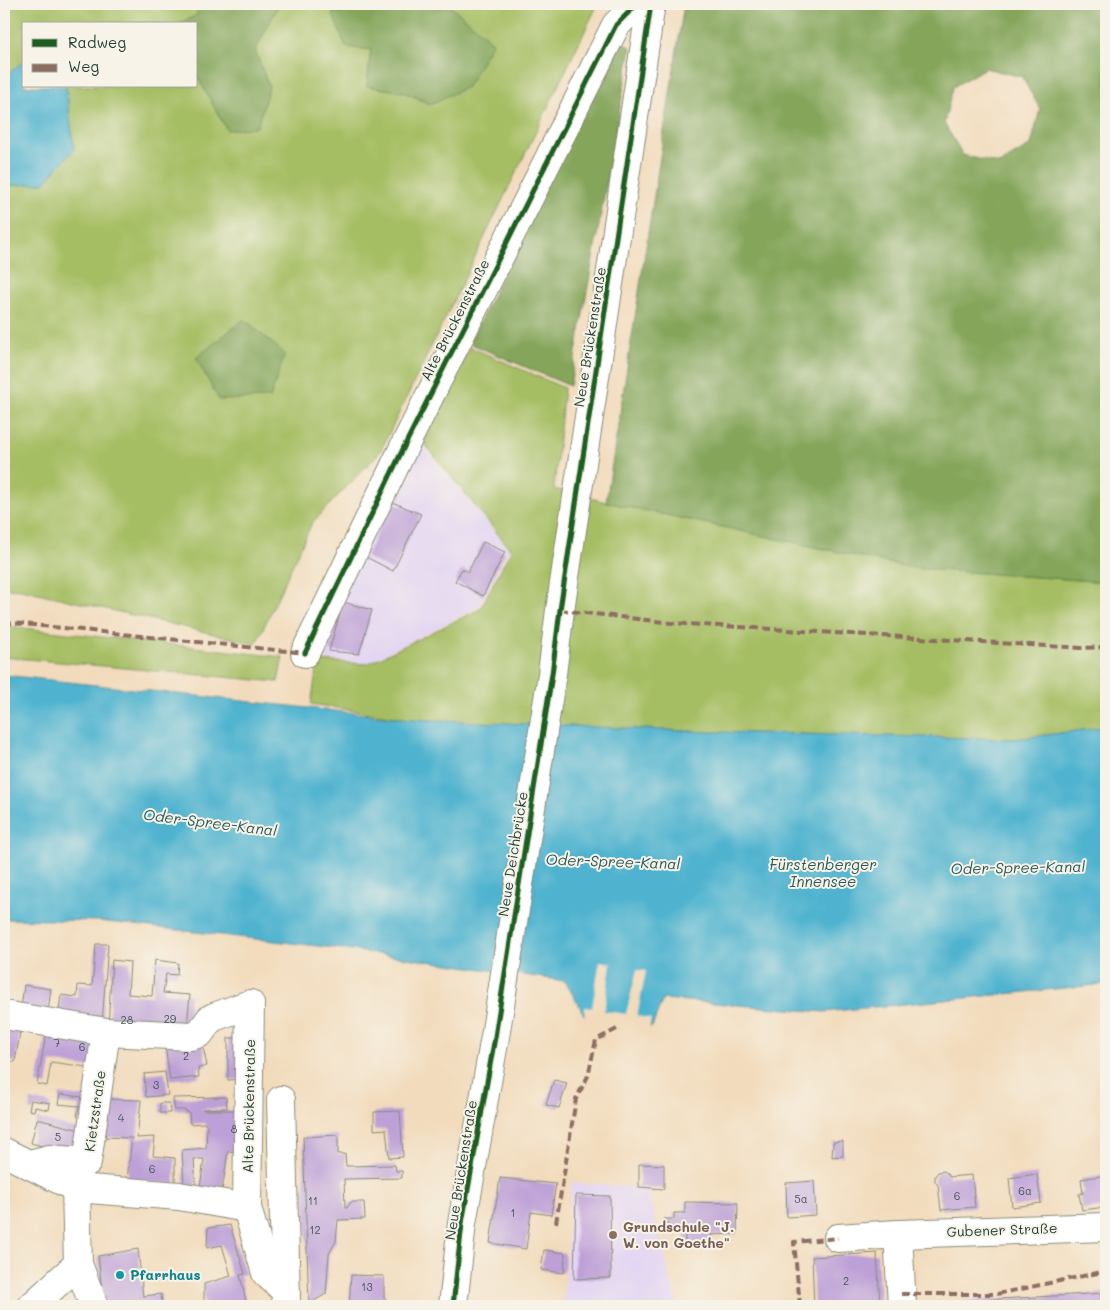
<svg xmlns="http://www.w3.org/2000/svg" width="1110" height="1310" font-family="Mali,sans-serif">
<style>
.built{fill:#e2d4f3}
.green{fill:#a6be64;stroke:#627e4c}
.forest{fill:#84a55a;stroke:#527147;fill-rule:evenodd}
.water{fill:#50b3cf;stroke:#387882}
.pier{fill:#f2dbbc}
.building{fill:#bda0d7}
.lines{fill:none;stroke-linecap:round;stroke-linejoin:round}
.minor-casing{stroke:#888c78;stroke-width:30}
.minor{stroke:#fff;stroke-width:28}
.quiet{stroke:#8d6e63;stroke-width:4;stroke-dasharray:8 4;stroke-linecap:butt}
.cycleway-casing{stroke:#f7f3e8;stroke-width:8}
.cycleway{stroke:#1b5e20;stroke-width:5}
.education-dot{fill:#8d6e63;stroke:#f7f3e8;stroke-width:2}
.culture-dot{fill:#0f9aa8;stroke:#f7f3e8;stroke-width:2}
.labels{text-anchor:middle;stroke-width:4;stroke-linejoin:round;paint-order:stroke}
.number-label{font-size:11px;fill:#46565d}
.street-label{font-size:14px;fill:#1f3d34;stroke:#f7f3e8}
.education-label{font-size:14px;font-weight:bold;fill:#785e54;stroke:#f7f3e8;text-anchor:start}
.culture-label{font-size:14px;font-weight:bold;fill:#0d838f;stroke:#f7f3e8;text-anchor:start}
.water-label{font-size:15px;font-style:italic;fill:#2b5a5b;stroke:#f7f3e8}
</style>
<rect width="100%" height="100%" fill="#f7f3e8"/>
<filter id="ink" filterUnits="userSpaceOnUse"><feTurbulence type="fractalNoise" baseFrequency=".02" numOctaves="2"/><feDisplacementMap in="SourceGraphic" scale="10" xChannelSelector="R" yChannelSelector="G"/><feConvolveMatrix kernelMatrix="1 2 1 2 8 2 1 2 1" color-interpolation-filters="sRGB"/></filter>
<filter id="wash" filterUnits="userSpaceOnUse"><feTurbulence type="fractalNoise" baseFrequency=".0096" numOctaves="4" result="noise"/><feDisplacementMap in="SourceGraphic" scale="20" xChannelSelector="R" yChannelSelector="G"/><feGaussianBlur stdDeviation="1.12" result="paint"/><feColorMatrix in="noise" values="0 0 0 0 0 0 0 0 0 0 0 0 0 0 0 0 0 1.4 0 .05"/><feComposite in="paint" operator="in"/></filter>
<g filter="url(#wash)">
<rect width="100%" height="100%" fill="#f2dbbc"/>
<!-- built -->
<g class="built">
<path d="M422 444 509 549 479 607 367 663 318 659 349 571Z"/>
<path d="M571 1183 646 1188 678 1306H562L565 1283Z"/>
</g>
<!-- green -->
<g class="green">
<path d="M4 4H199L197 15 179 24H24V61L4 77Z"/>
<path d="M279 4H395L332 13 371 50 367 86 404 92 430 104 453 8 406 4H598L380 452 312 523 256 644 21 589 4 588V186L44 183 74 149 66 86H196V74L227 130 269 87 255 51Z"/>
<path d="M470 347 564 388 554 489 606 502 913 568 1106 582V727L1014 739 710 732 409 719 311 704 318 661 367 664 480 609 511 550 424 443Z"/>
<path d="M4 626 283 657 278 682 4 657Z"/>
</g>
<!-- forest -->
<g class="forest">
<path d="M199 4H279L255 51 269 87 257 127 227 130 196 74V24H179L197 15Z"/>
<path d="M395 4 453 8 493 42 467 87 430 104 404 92 367 86 371 50 346 47 332 13Z"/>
<path d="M684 4H1106V582L913 568 606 502ZM985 68 1022 77 1040 109 1031 145 999 164 963 155 944 123 953 87Z"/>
<path d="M618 41 631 47 570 386 469 343Z"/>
<path d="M244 319 285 354 270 398 219 400 196 358Z"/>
</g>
<!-- water -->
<g class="water">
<path d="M24 61V86H66L74 149 44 183 4 186V77Z"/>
<path d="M4 675 409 719 711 732 1015 739 1106 727V984L824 1012 663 999 652 1027 586 1018 565 981 344 949 98 921 4 919Z"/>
</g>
<!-- pier -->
<path class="pier" d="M600 961 611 963 604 1011 626 1014 637 970 646 971 637 1016 651 1019 649 1029 584 1019 585 1007 592 1008Z"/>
<g id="blocks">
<!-- building -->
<g class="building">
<path d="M392 502 421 514 393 571 366 557Z"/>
<path d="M483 542 505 552 483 596 455 581 462 569 468 572Z"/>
<path d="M343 602 372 610 359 654 329 651Z"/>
<path d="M96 944H108L102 1024 58 1018 61 995 77 997 78 985 92 986Z"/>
<path d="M112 960 130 962 128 994 152 996 155 960 178 963 177 975 166 974 163 993 190 995 187 1027H108Z"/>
<path d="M24 985 51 989 48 1012 21 1008Z"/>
<path d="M4 1024 21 1027 15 1062 4 1060Z"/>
<path d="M47 1029 100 1039 94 1068 51 1062 47 1086 37 1084Z"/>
<path d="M228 1038H242L243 1079 228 1080Z"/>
<path d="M202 1042 207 1066 198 1068 199 1077 170 1080 165 1045Z"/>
<path d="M165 1072 168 1095 146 1097 144 1074Z"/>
<path d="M554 1080 567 1083 559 1108 546 1105Z"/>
<path d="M60 1094 89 1098 84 1121 77 1116 79 1106 58 1104Z"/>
<path d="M226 1097 227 1108 202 1109 203 1110H244L242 1153 228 1151 222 1191 200 1188 204 1159H194L196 1188 184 1186 182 1150 206 1148 207 1126 205 1123 190 1124 189 1112H186V1110H175L173 1098Z"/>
<path d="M105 1099 141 1100 137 1138 155 1137 153 1156 175 1158V1185L127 1179 132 1138 101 1137Z"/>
<path d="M31 1100 50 1103 49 1110 35 1107 34 1111 29 1110Z"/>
<path d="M160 1103H169L170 1113H160Z"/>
<path d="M400 1111 403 1157 389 1158 386 1129 374 1130V1112Z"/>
<path d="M37 1119 84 1131 77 1156 31 1143Z"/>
<path d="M338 1135V1154H345L346 1166 395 1165 396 1171H402V1178L344 1179 345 1208H347L351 1202H364L365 1219 338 1220 336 1241 329 1254 326 1294 309 1304 303 1137Z"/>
<path d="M843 1141V1156L832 1157 833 1142Z"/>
<path d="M639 1164 664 1165V1189L639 1187Z"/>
<path d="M944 1171 949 1175V1177L972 1175 975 1207 941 1210 938 1185 935 1182V1176L938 1172Z"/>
<path d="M1037 1174 1041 1203 1012 1207 1009 1178Z"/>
<path d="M1106 1175V1207L1082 1210 1079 1194 1083 1193 1081 1179Z"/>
<path d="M500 1178 556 1184 551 1215 531 1212 526 1249 490 1243Z"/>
<path d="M814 1181 816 1215 787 1217 786 1183Z"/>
<path d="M576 1195 610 1196 611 1278 574 1279Z"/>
<path d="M685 1202 738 1203 737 1234 711 1235V1246H685V1230L667 1229V1222H665L664 1219H674V1213H685Z"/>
<path d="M230 1225 245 1274 240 1275 247 1306H204V1284L231 1276 222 1245 207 1248 208 1228Z"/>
<path d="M138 1249 143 1296 161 1294 162 1306H104L98 1256Z"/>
<path d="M544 1250 565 1253 564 1273 541 1270Z"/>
<path d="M877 1253 880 1306H814L812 1257Z"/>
<path d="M351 1275 384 1276V1297L389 1302 411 1303 410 1306H349Z"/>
<path d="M1106 1293V1306H911V1304Z"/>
</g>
</g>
</g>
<g filter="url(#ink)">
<use href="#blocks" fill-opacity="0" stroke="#888c78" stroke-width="1"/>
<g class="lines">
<!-- minor casing -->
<g class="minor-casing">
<g id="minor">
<path d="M305 653 403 449 616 25 637 4"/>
<path d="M4 1015 106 1032 191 1036 200 1033 210 1019 214 1017 250 1004 247 1208 266 1273 286 1291"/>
<path d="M281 1100 286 1301"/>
<path d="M4 1152 76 1188 179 1196 247 1208"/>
<path d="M29 1164 49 1159 87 1162 106 1032"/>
<path d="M898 1234 1106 1227"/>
<path d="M838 1238 898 1234 902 1306"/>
<path d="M78 1264 94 1306"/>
<path d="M32 1306 78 1264 76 1188"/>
<path d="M453 1306 462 1223 495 1037 552 674 560 610 651 4"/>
</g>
</g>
<!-- minor -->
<use href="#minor" class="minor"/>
<!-- quiet -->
<g class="quiet">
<path d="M560 610 672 623 1081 648 1106 647"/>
<path d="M4 623 24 624 305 653"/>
<path d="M556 1223 576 1099 588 1076 596 1040 619 1028"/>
<path d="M901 1294H997L1102 1272 1106 1273"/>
<path d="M800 1306 794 1242 838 1238"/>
</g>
<!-- cycleway casing -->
<g class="cycleway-casing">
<g id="cycleway">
<path d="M305 653 403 449 616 25 637 4"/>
<path d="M453 1306 462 1223 495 1037 552 674 560 610 651 4"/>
</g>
</g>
<!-- cycleway -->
<use href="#cycleway" class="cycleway"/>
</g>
</g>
<!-- markers -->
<circle class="education-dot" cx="613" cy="1235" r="5"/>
<circle class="culture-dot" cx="120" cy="1275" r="5"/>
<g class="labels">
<!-- number labels -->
<g class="number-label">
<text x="170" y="1023">29</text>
<text x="127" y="1024">28</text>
<text x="57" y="1047">7</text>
<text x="82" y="1051">6</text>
<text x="186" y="1060">2</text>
<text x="156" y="1089">3</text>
<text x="121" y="1122">4</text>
<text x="234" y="1133">8</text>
<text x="58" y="1141">5</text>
<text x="152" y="1173">6</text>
<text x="1025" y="1195">6a</text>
<text x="957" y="1200">6</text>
<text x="801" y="1203">5a</text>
<text x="313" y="1205">11</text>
<text x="513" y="1217">1</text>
<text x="315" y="1234">12</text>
<text x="846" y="1285">2</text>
<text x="367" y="1291">13</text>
</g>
<!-- street labels -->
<g class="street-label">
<text transform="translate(455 320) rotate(-63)" y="5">Alte Brückenstraße</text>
<text transform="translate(590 337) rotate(-81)" y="5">Neue Brückenstraße</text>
<text transform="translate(513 854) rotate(-81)" y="5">Neue Deichbrücke</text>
<text transform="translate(249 1106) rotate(-89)" y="5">Alte Brückenstraße</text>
<text transform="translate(95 1111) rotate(-82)" y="5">Kietzstraße</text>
<text transform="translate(461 1170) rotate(-81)" y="5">Neue Brückenstraße</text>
<text transform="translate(1002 1230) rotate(-2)" y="5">Gubener Straße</text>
</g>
<!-- education labels -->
<g class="education-label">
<text x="623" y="1232">Grundschule "J.<tspan x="623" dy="16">W. von Goethe"</tspan></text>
</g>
<!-- culture labels -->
<g class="culture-label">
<text x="130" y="1280">Pfarrhaus</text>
</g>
<!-- water labels -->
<g class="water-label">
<text transform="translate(210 823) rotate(7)" y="5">Oder-Spree-Kanal</text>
<text transform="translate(613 862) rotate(2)" y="5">Oder-Spree-Kanal</text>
<text x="823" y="870">Fürstenberger<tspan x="823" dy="17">Innensee</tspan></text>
<text transform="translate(1018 868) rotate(-1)" y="5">Oder-Spree-Kanal</text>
</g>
</g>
<!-- margin -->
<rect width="1110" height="1310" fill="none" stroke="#f7f3e8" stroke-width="20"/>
<!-- legend -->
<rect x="22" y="22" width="175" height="65" fill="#f7f3e8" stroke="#a1aaa0"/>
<rect x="32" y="39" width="25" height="8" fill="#1b5e20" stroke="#a1aaa0"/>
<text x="68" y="48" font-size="15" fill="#1f3d34">Radweg</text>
<rect x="32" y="64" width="25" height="8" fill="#8d6e63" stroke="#a1aaa0"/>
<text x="68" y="72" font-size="15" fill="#1f3d34">Weg</text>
</svg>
